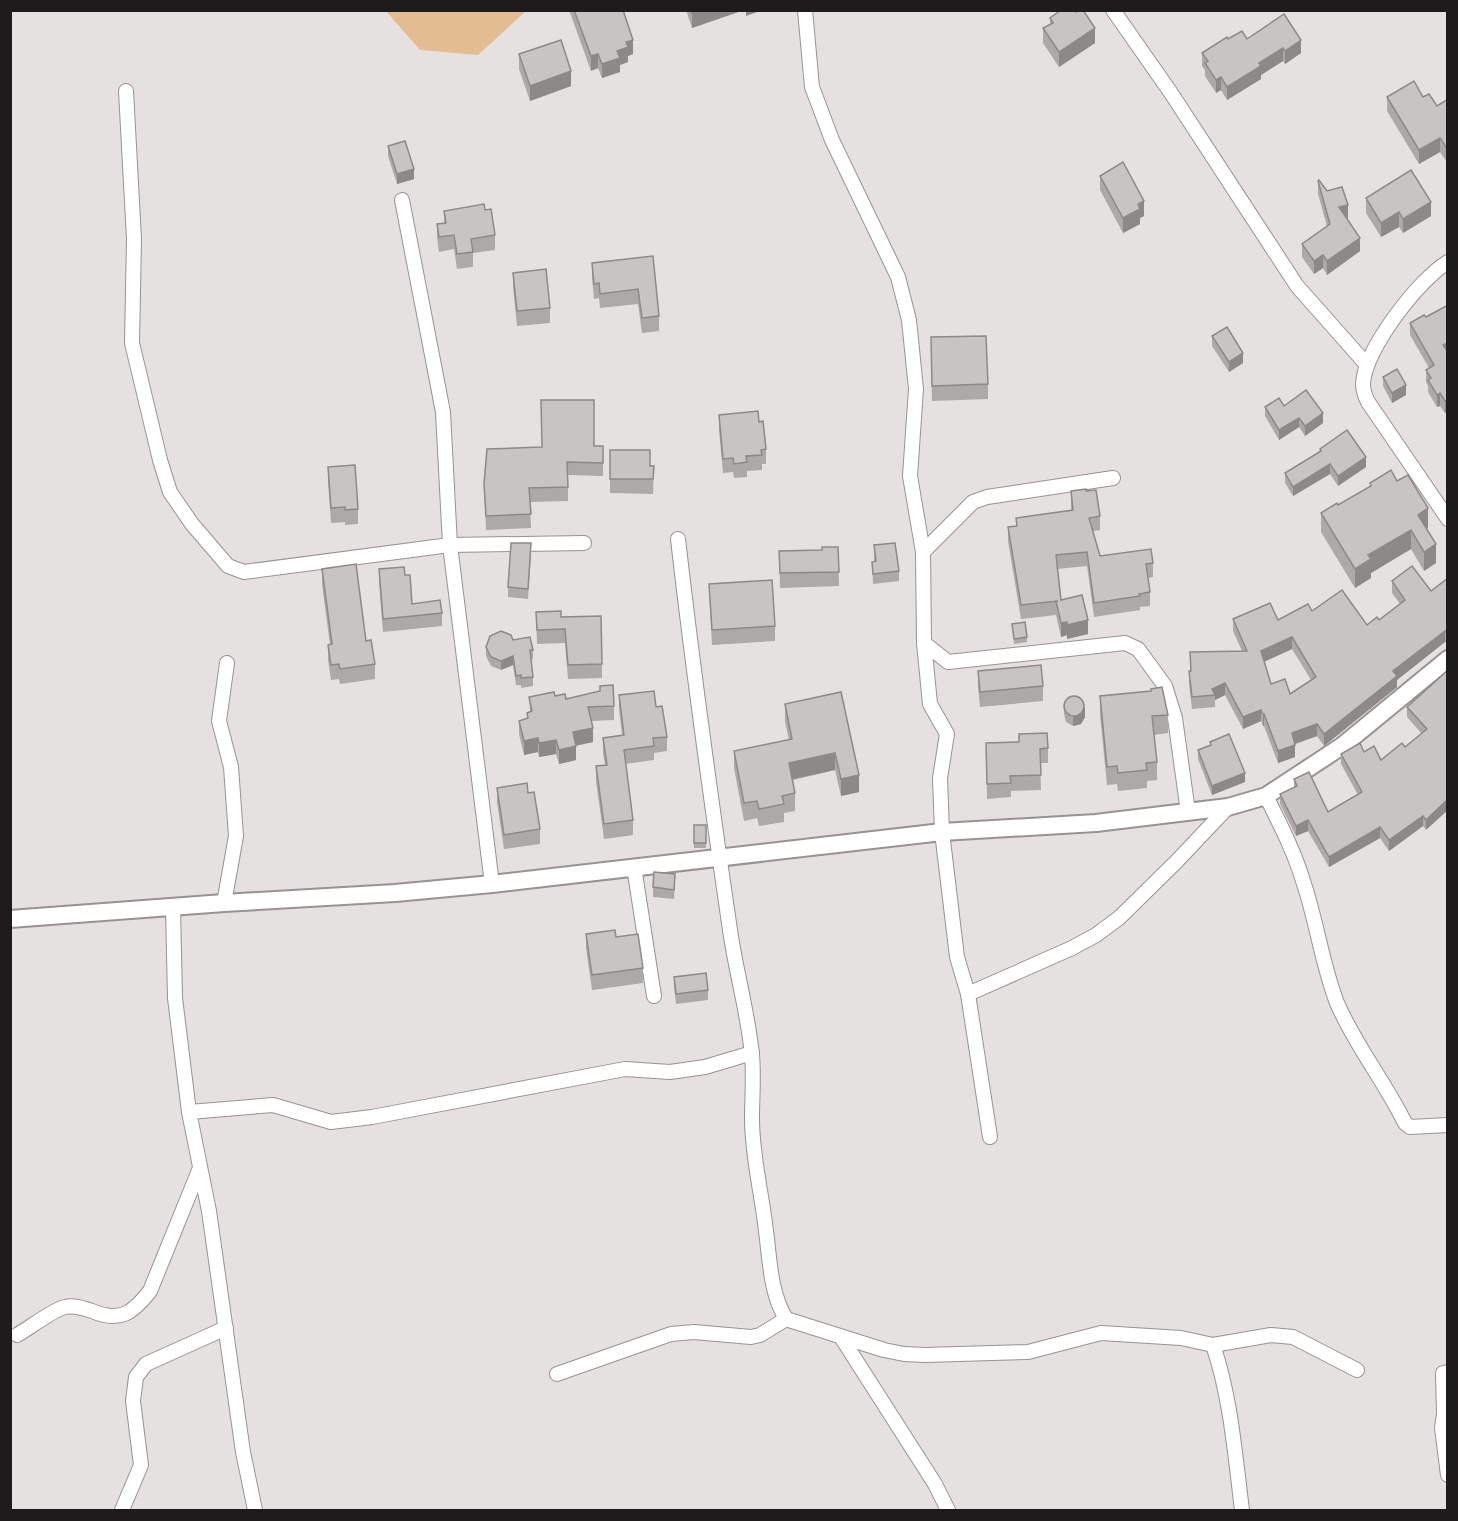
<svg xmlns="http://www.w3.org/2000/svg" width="1458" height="1521" font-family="Raleway,sans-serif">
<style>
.green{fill:#e3bc91}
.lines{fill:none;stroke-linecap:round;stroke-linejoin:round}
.minor-casing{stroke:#979393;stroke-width:16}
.tertiary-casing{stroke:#979393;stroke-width:20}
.minor{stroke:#fff;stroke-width:14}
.tertiary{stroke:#fff;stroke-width:16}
.wall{fill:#aca9a8;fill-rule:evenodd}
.shaded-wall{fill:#8c8988}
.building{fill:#c8c4c3;stroke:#8c8988;stroke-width:1.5;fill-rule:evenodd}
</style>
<rect width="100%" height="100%" fill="#e5e1e0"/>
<!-- green -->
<path class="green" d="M386 11H526L478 55 420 50Z"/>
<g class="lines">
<!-- minor casing -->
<g class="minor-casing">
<g id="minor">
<path d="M805 10 812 87 832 140 898 277 909 320 916 389 910 476 923 552 924 643 930 704 947 734 940 778 942 832 957 957 968 994 990 1137"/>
<path d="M1113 10 1171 93 1297 286 1367 365"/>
<path d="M126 91 134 239 132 343 160 460 170 492 192 524 228 566 244 572 450 545 584 543"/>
<path d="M402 200 443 412 450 545 492 884"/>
<path d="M1448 262C1419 279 1364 350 1363 384 1363 390 1365 396 1368 402L1448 519"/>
<path d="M678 539C693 670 711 800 730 930 736 972 748 1013 752 1055 754 1077 752 1097 752 1119 752 1157 762 1194 766 1231 770 1261 770 1292 786 1319L884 1350 904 1354 925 1355 1028 1352 1101 1333 1181 1338 1213 1345 1271 1335 1293 1337 1357 1370"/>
<path d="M923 552 973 502 987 497 1113 478"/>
<path d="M924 643 948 662 1125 643 1138 649 1165 686 1175 718 1188 812"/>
<path d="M1266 796C1280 824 1295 853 1304 884 1317 923 1322 964 1337 1003 1355 1045 1385 1082 1405 1123L1410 1127 1448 1125"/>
<path d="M634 867 654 996"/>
<path d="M224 903 236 836 231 767 219 721 227 663"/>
<path d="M173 908 175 998 189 1112 209 1211 243 1452 255 1510"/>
<path d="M968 994 1072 948 1096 935 1119 918 1177 861 1228 807"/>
<path d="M189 1112 273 1105 331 1122 372 1117 625 1069 670 1072 705 1067 752 1053"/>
<path d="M17 1335C28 1329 54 1309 65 1307 74 1305 83 1308 92 1311 120 1323 133 1313 150 1291L200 1168"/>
<path d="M841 1337 935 1484 948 1510"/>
<path d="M1213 1345C1231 1398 1235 1455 1242 1510"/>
<path d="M1448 1372 1443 1373 1444 1414 1442 1428 1448 1475"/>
<path d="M557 1374 671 1334 694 1332 751 1337 760 1335 786 1319"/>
<path d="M122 1510 141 1465 133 1401 136 1377 146 1364 226 1328"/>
</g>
</g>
<!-- tertiary casing -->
<g class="tertiary-casing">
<path id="tertiary" d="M10 919 224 903 395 893 492 884 942 832 1096 823 1228 807 1266 796 1342 746 1448 659"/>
</g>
<!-- minor -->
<use href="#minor" class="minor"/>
<!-- tertiary -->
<use href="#tertiary" class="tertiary"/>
</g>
<!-- wall -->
<g class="wall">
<path d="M569 10H623L633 54 628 56V62L620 65V72L602 78 598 68 591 71Z"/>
<path d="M686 10H744L692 28Z"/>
<path d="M1050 18 1095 43 1059 67 1043 43V28L1050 25Z"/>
<path d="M1228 39H1247L1301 53 1285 64 1283 61 1261 75V79L1227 100 1221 90 1216 93 1205 76V70L1202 66V53Z"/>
<path d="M519 54 571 86 530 101 519 69Z"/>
<path d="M1387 97H1423L1437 106 1448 99V164L1440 152 1419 164 1387 111Z"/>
<path d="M388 146 414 179 397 184 388 156Z"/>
<path d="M1100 176 1144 216 1140 218V224L1123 233 1100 190Z"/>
<path d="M1318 181 1348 218 1347 219 1360 251 1327 275 1323 268 1314 274 1302 257V244L1327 226 1318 194Z"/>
<path d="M1366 198 1431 216 1403 233 1399 227 1381 237 1366 213Z"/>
<path d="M485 210 495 235V250L473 253V267L457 269 454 249 439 252 437 238V224L444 223V211Z"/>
<path d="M653 256 659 316V331L642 333 638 304 600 308 599 298 594 299 592 278V263Z"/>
<path d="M513 273 550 308V323L517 326 513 287Z"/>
<path d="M1448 305V412L1445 413 1440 406 1437 407 1428 392V386L1426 382V370L1429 368 1410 335V323L1426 317Z"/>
<path d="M1212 336 1243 363 1229 372 1212 346Z"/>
<path d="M931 352 988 384V399L932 401Z"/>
<path d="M1383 377 1406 395 1392 403 1383 386Z"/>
<path d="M1265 407 1323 423 1305 436 1299 427 1279 440 1265 416Z"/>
<path d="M719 415 759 422 766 449V464H762V470L747 471V477L734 478 733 472 723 473 719 430Z"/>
<path d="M594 446H603V476L568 475V501L530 502 531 528 486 530 484 484Z"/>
<path d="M1320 449 1366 467 1338 486 1330 474 1293 496 1285 483V473L1320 452Z"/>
<path d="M610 450 650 466H654L653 494 610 493Z"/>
<path d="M328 467 358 509V524L345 525V522L331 523 328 481Z"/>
<path d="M1397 481 1428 528 1426 529 1436 563 1424 571 1411 549 1371 573V578L1355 588 1321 532V513L1338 505 1370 487V483Z"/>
<path d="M1071 491H1086L1100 516V530L1093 531 1100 556 1153 563V577L1148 578 1150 592V606L1140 607V610L1094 617 1087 566 1057 569 1061 600 1088 634 1067 639V635L1061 637 1056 615 1021 619 1008 541V527L1016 526V518L1071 510Z"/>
<path d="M874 545 899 571V581L873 584 872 562 874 561Z"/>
<path d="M838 547 839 586 780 588 779 551 822 550Z"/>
<path d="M531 553 528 599 508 597V587Z"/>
<path d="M322 569 366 641 375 664V679L340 684 339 679 331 680 328 660V645H330L322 584Z"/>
<path d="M379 569 405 575 412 604 442 613V626L383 632 379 582Z"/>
<path d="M1448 578V645L1445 642 1397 680V687L1324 746 1317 736 1295 744V757L1278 763 1264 726H1263L1261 721 1243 729 1225 695 1215 700V707L1192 709 1189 683V671H1191L1190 652 1242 651 1233 631V619L1278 620 1312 611 1367 625 1379 620 1400 604 1392 593V581L1431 591ZM1292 649 1311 680 1290 694 1271 684 1264 662Z"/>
<path d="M709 584 775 626V641L712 645Z"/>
<path d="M536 612 561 617 602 664V678L568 679 565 643 537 644Z"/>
<path d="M1012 624 1027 637V642L1014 644Z"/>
<path d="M513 640 533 650V659H531L533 677V686L521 688V685H516L513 665 501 670 491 666 486 656V647Z"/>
<path d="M1448 670 1426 830 1423 826 1389 851 1380 838 1329 867 1308 831 1296 836 1280 804V794L1294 787V779L1328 812 1358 795 1341 764V754L1364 752 1381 760 1405 747 1422 734 1407 717V707Z"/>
<path d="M978 671 1043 686V701L980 707 978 686Z"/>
<path d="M841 692 859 792 841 796 835 770 793 780 795 793V811L784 813V822L759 826 757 818 744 821 734 768V751L789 740 785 722V704Z"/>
<path d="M619 695 656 707 667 737V751L654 753V760L625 764 633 820V835L604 839 596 781V766L605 765 603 753V738L622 735 619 709Z"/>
<path d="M555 696 614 706V720L591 721 593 742 576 746V760L559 764 556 754 539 757 538 752 524 755 519 734V721L527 719V713L530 712 529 697Z"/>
<path d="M1100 696 1168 715V733L1154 735 1157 762V780L1147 781V788L1118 791 1117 784 1107 785 1100 715Z"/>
<path d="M1064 704 1085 717 1081 724 1073 726 1066 722 1064 714Z"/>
<path d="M1210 742 1245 782 1212 795 1198 759V750L1210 746Z"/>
<path d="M986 743 1048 748V763H1040L1041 790 1011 791V797L987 799Z"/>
<path d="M497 788 528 793 540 829V844L504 849 497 802Z"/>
<rect x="694" y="825" width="12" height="23"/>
<path d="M675 884 674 899 653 897V887Z"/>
<path d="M586 934 616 937 643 968V983L592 990 586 948Z"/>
<path d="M674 977 708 990V1000L676 1004 674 987Z"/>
</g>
<!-- shaded-wall -->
<g class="shaded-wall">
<path d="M700 10H744L692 28V13Z"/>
<path d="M746 10H763L746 16Z"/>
<path d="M1095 28V43L1059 67V52Z"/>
<path d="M633 40V54L628 56V62L620 65V72L602 78V64L617 51 626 42Z"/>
<path d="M1301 40V53L1285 64V51Z"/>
<path d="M1283 48V61L1261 75V79L1227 100V87L1259 63Z"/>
<path d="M598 54V68L591 71V56Z"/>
<path d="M571 71V86L530 101V86Z"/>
<path d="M1221 77V90L1216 93V80Z"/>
<path d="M1440 138V152L1419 164V150Z"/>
<path d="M414 169V179L397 184V174Z"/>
<path d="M1144 201V216L1140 218V224L1123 233V218L1138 204Z"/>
<path d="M1431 202V216L1403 233V219Z"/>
<path d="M1348 205V218L1339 221V207Z"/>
<path d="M1399 212V227L1381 237V223Z"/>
<path d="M1360 238V251L1327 275V261Z"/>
<path d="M1323 255V268L1314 274V261Z"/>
<path d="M1448 343V355L1443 345Z"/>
<path d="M1243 353V363L1229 372V362Z"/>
<path d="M1406 385V395L1392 403V393Z"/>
<path d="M1440 393V406L1437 407V395Z"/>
<path d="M1448 400V412L1445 413V401Z"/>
<path d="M1323 413V423L1305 436V426Z"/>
<path d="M1299 418V427L1279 440V430Z"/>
<path d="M1366 457V467L1338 486V476Z"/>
<path d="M1330 464V474L1293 496V487Z"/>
<path d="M1428 508V528L1418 534V515Z"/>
<path d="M1411 530V549L1371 573V578L1355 588V569L1368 555Z"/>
<path d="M1436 544V563L1424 571V552Z"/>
<path d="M1088 620V634L1067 639V625Z"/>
<path d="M1067 622V635L1061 637V623Z"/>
<path d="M1445 631V642L1397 680V687L1324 746V734L1393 671Z"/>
<path d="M1292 637V649L1261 663V651Z"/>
<path d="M513 656V665L501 670V661Z"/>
<path d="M1225 683V695L1215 700V695L1212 689Z"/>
<path d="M1085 707V717L1081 724 1073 726V716Z"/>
<path d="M1261 710V721L1243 729V717Z"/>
<rect x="1263" y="714" width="1" height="12"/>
<path d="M1317 724V736L1292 745V733Z"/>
<path d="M593 728V742L573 746V732Z"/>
<path d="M538 738V752L524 755V741Z"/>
<path d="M556 740V754L539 757V743Z"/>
<path d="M1295 745V757L1278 763V751Z"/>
<path d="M576 746V760L559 764V750Z"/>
<path d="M835 753V770L789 780V763Z"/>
<path d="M1245 773V782L1212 795V786Z"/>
<path d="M859 775V792L841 796V779Z"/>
<path d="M1448 799V810L1426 830V820Z"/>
<path d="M1423 816V826L1389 851V840Z"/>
<path d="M1308 820V831L1296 836V826Z"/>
<path d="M1380 827V838L1329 867V857Z"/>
</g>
<!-- building -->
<g class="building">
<path d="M574 10H623L633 40 626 42 628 47 617 51 620 58 602 64 598 54 591 56Z"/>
<path d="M691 10H700L692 13Z"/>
<path d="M1061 10H1075L1076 12 1078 10H1083L1095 28 1059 52 1043 28 1053 23 1050 18Z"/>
<path d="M1284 14 1301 40 1285 51 1283 48 1259 63 1261 66 1227 87 1221 77 1216 80 1205 63 1208 61 1202 53 1227 37 1228 39 1242 31 1247 39Z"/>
<path d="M561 40 571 71 530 86 519 54Z"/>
<path d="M1414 81 1423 97 1429 94 1437 106 1448 99V150L1440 138 1419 150 1387 97Z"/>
<path d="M405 141 414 169 397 174 388 146Z"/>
<path d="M1123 162 1144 201 1138 204 1140 209 1123 218 1100 176Z"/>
<path d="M1411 170 1431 202 1403 219 1399 212 1381 223 1366 198Z"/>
<path d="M1319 180 1327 191 1342 187 1348 205 1339 207 1360 238 1327 261 1323 255 1314 261 1302 244 1330 224 1318 181Z"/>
<path d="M484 204 485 210 491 209 495 235 471 239 473 252 457 254 454 235 439 237 437 224 446 223 444 211Z"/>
<path d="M653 256 659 316 642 318 638 289 600 294 599 283 594 284 592 263Z"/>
<path d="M546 269 550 308 517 311 513 273Z"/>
<path d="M1448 305V343L1443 345 1448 352V400L1445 401 1440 393 1437 395 1428 380 1431 378 1426 370 1434 365 1410 323 1424 315 1426 317Z"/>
<path d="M1227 327 1243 353 1229 362 1212 336Z"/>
<path d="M986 336 988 384 932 386 931 337Z"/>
<path d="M1397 369 1406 385 1392 393 1383 377Z"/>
<path d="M1306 390 1323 413 1305 426 1299 418 1279 430 1265 407 1279 398 1284 406Z"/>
<path d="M541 400H594V446H603V463L567 462 568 487 529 488 531 514 486 516 484 484 487 449 542 447Z"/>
<path d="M758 411 759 422 763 421 766 449 761 450 762 455 746 456 747 462 734 464 733 458 723 459 719 415Z"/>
<path d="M1347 430 1366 457 1338 476 1330 464 1293 487 1285 473 1321 451 1320 449Z"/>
<path d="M610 450H650V466H654L653 479H610Z"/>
<path d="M355 465 358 509 345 510V507L331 508 328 467Z"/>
<path d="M1391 470 1397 481 1408 475 1428 508 1418 515 1436 544 1424 552 1411 530 1368 555 1371 559 1355 569 1321 513 1337 503 1338 505 1371 486 1370 483Z"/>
<path d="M1086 489V491L1096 490 1100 516 1089 518 1100 556 1151 549 1153 563 1146 564 1150 592 1139 594 1140 596 1094 603 1087 552 1056 555 1061 600 1082 595 1088 620 1067 625V622L1061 623 1056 601H1058L1021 605 1008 527 1017 526 1016 518 1073 510 1071 491Z"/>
<path d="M511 543H531L528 589 508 587Z"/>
<path d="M895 543 899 571 873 574 872 562 876 561 874 545Z"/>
<path d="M822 547H838L839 572 780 573 779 551 822 550Z"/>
<path d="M356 564 366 641 371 640 375 664 340 669 339 664 331 665 328 645 332 644 322 569Z"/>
<path d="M1412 566 1431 591 1448 578V634L1445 631 1393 671 1397 676 1324 734 1317 724 1292 733 1295 745 1278 751 1264 714H1263L1261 710 1243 717 1225 683 1212 689 1215 695 1192 697 1189 671H1191L1190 652 1247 651 1233 619 1270 603 1278 620 1308 604 1312 611 1342 590 1367 625 1377 617 1379 620 1405 600 1392 581ZM1292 637 1316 677 1290 694 1285 679 1271 684 1261 651Z"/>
<path d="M404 567 405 575H410L412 604 440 600 442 613 383 619 379 569Z"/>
<path d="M772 580 775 626 712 630 709 584Z"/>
<path d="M561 611V617L601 616 602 664 568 665 565 629 537 630 536 612Z"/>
<path d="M1025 622 1027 637 1014 639 1012 624Z"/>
<path d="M501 631 511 635 513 640 530 637 533 650H530L533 677 521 678V675L516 676 513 656 501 661 491 657 486 647 490 636Z"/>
<path d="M1041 665 1043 686 980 692 978 671Z"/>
<path d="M1448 670V799L1426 820 1423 816 1389 840 1380 827 1329 857 1308 820 1296 826 1280 794 1297 786 1294 779 1309 772 1328 812 1362 792 1341 754 1360 743 1364 752 1374 746 1381 760 1402 743 1405 747 1427 729 1407 707Z"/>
<path d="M613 685 614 706 588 707 593 728 573 732 576 746 559 750 556 740 539 743 538 738 524 741 519 721 528 718 527 713 532 711 529 697 554 692 555 696 565 694 566 699 600 691V686Z"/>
<path d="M1162 687 1168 715 1152 716 1157 762 1146 763 1147 770 1118 773 1117 766 1107 767 1100 696 1151 691V689Z"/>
<path d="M654 691 656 707 662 706 667 737 653 738 654 746 624 750 633 820 604 824 596 766 607 765 603 738 624 735 619 695Z"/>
<path d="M841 692 859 775 841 779 835 753 789 763 795 793 782 796 784 804 759 809 757 801 744 803 734 751 792 739 785 704Z"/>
<circle cx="1074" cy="706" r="10"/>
<path d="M1047 733 1048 748 1040 749 1041 775 1010 776 1011 783 987 784 986 743 1019 742V734Z"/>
<path d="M1229 734 1245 773 1212 786 1198 750 1211 745 1210 742Z"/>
<path d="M527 783 528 793 534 792 540 829 504 835 497 788Z"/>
<rect x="694" y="825" width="12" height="18"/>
<path d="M654 872 675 874 674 890 653 887Z"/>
<path d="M615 930 616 937 638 934 643 968 592 975 586 934Z"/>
<path d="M706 973 708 990 676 994 674 977Z"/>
</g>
<!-- border -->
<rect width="1458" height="1521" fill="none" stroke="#1d1b1b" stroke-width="24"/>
</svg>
